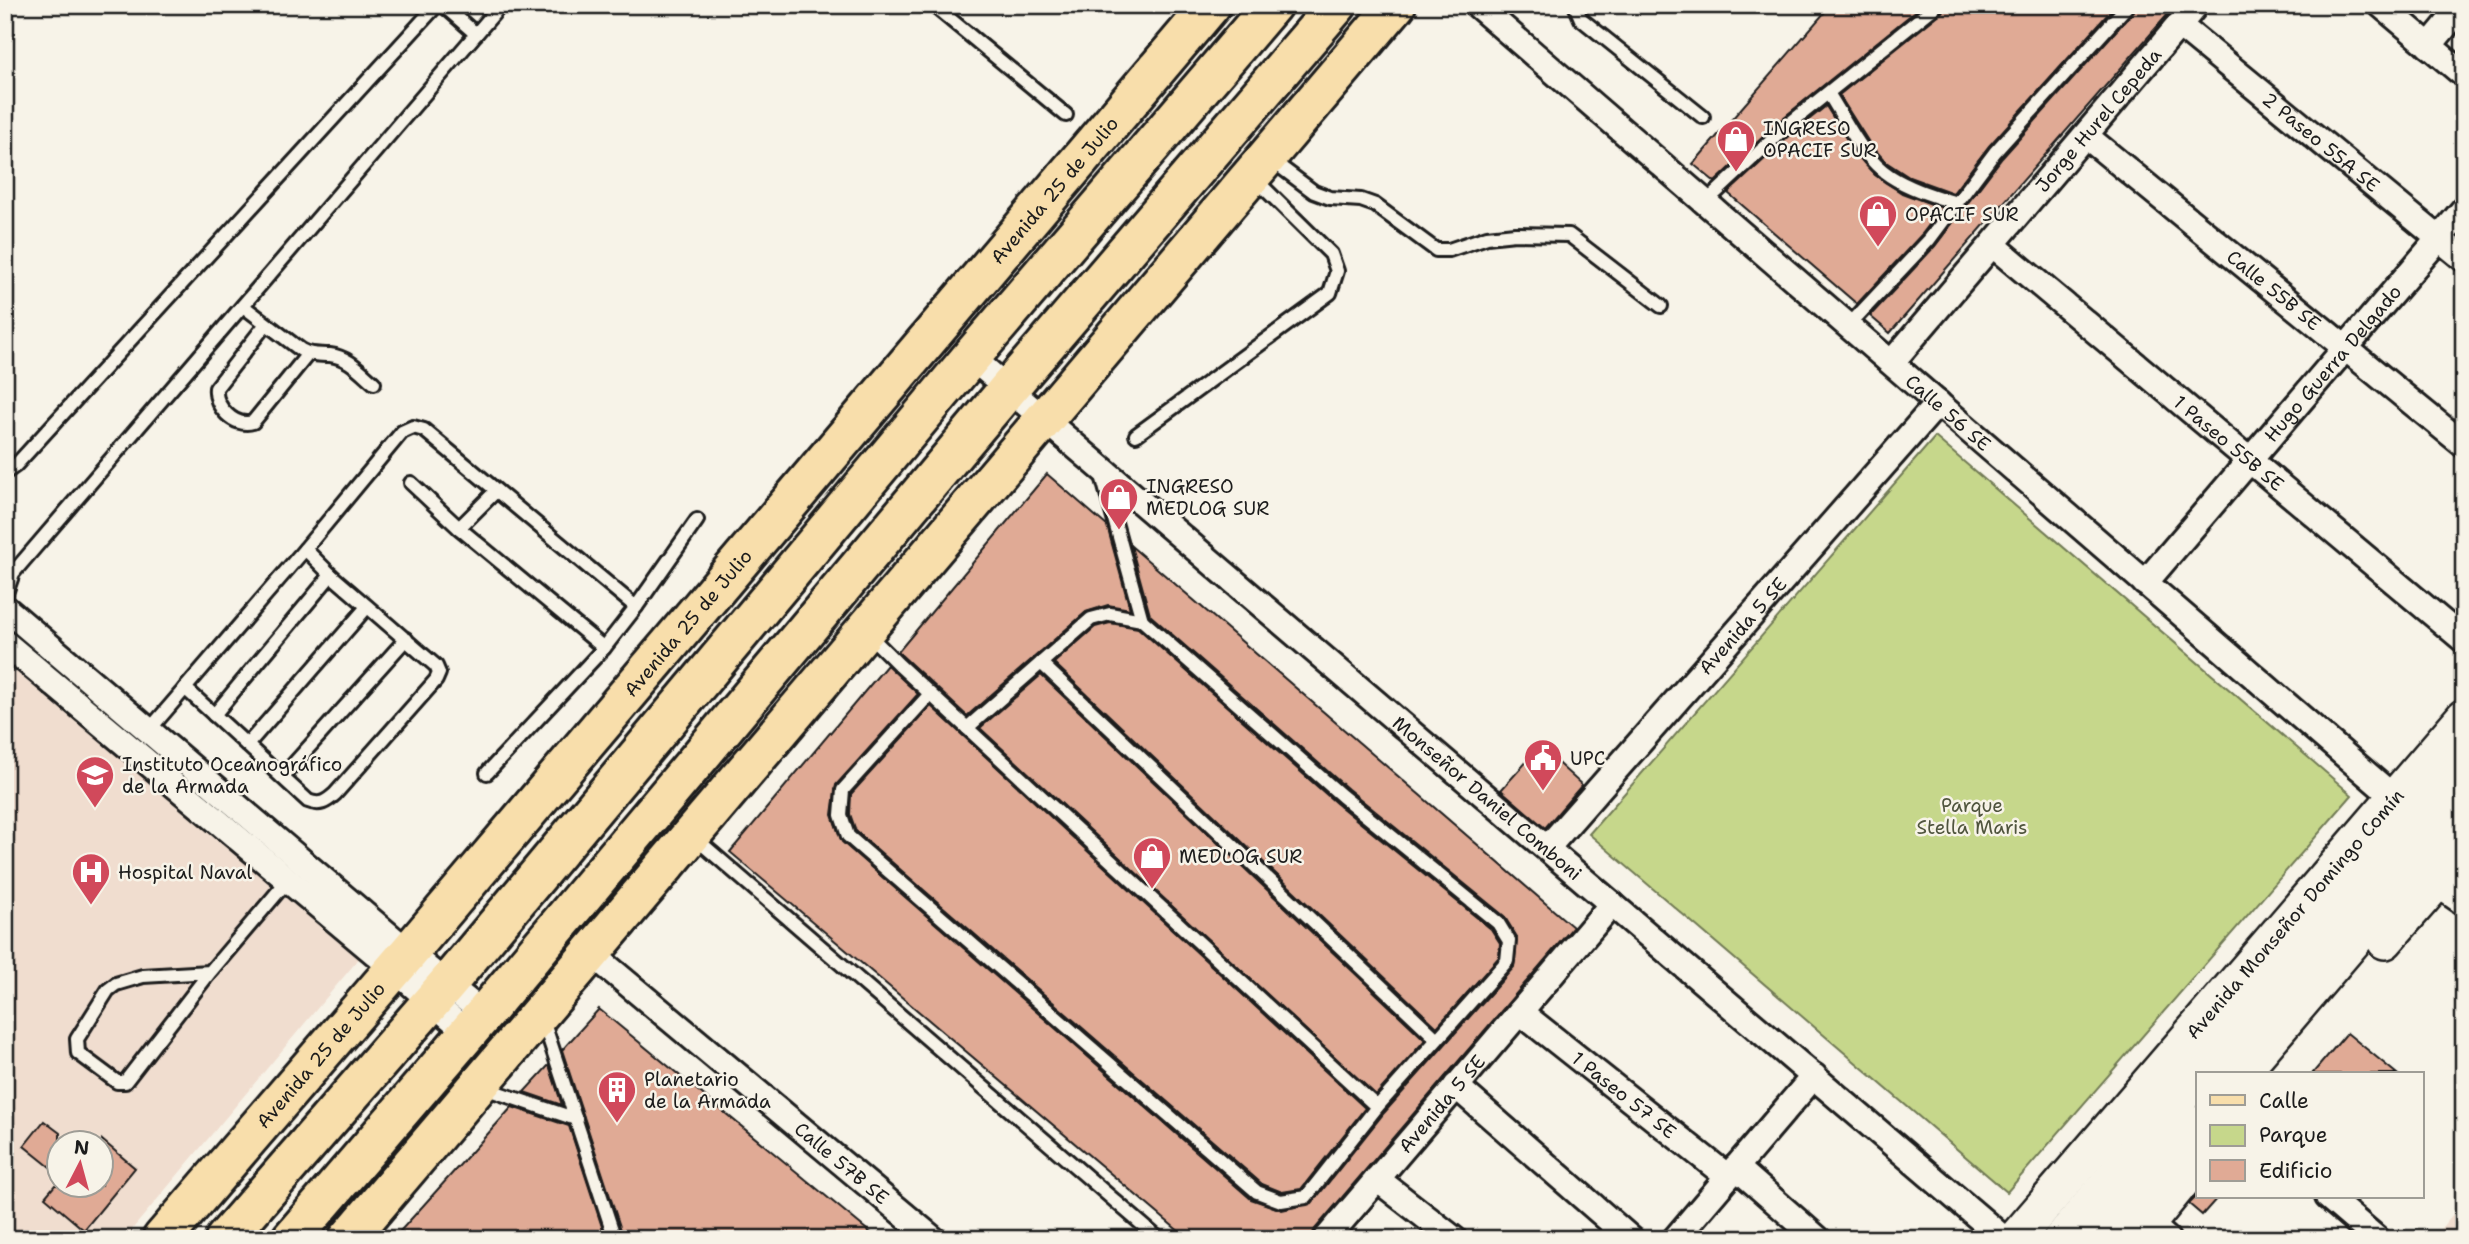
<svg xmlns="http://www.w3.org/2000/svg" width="2469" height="1244" font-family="'Shantell Sans',sans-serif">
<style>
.built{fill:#f0ddcf;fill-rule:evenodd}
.green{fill:#c6d78b;stroke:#717a54;stroke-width:2}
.building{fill:#e0aa95;stroke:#1c1c1c;stroke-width:2}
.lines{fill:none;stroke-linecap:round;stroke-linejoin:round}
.service-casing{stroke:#1c1c1c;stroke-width:18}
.minor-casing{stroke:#1c1c1c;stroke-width:30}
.secondary-casing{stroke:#1c1c1c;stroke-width:40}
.primary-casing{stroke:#1c1c1c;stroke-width:44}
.service{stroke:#f7f3e8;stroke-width:12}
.minor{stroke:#f7f3e8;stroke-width:24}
.secondary{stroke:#f7f3e8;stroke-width:35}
.primary{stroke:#f8deab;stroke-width:38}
.labels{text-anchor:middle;stroke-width:5;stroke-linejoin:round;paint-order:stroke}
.street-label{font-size:19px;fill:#1c1c1c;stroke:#f7f3e8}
.poi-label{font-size:19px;fill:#1c1c1c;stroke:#f7f3e8;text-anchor:start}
.park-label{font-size:19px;fill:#4f543d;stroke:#f7f3e8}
</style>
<rect width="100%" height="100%" fill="#f7f3e8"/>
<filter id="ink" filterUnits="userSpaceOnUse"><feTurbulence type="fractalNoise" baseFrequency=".0143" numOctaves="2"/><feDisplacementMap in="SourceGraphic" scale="14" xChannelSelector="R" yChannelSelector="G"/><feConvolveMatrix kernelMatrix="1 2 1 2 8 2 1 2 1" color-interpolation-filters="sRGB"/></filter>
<g filter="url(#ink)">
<!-- built -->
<g class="built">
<path d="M5 663 362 955 124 1239H5ZM60 1142H102V1184H60Z"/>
<path d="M2464 1201V1239H2432Z"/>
</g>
<!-- green -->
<path class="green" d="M1935 437 2352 795 2007 1192 1589 834Z"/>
<!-- building -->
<g class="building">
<path d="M1831 5H1923L1783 118 1715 182 1693 164Z"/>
<path d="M1946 5H2116L1989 146 1953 193 1909 177 1886 162 1870 144 1839 95 1942 12Z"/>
<path d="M2137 5H2176L1890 333 1870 316 1935 246 2002 158 2134 11Z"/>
<path d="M1826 106 1856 154 1875 175 1902 193 1942 208 1922 234 1857 304 1728 193 1795 131Z"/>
<path d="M1047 474 1107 526 1130 609 1108 605 1086 612 967 716 898 652Z"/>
<path d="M1131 546 1573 927 1315 1229 1310 1239H1188L730 852 887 665 918 694 836 785 832 815 842 842 1251 1199 1282 1210 1312 1203 1384 1113 1514 967 1517 937 1504 916 1348 789 1150 615Z"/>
<path d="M1110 623 1138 628 1336 803 1491 929 1500 943 1499 957 1437 1027 1054 663 1095 627Z"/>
<path d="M1041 675 1425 1040 1376 1095 980 728Z"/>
<path d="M931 706 1365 1108 1301 1189 1282 1192 1262 1184 856 831 850 814 851 794Z"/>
<path d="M1540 747 1582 785 1545 828 1501 790Z"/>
<path d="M599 1009 878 1239H624L562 1050Z"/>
<path d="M2347 1033 2397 1074H2312Z"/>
<path d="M549 1065 562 1105 524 1092Z"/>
<path d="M512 1107 569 1126 606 1239H393Z"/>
<path d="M44 1121 60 1133V1175L24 1146Z"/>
<path d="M102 1140 135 1168 84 1230 45 1197 55 1185H102Z"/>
<path d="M2196 1197H2218L2202 1215 2189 1204Z"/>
</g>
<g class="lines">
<!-- service casing -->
<g class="service-casing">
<g id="service">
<path d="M443 5 476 34"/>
<path d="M933 5 1066 115"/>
<path d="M1575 5 1581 19 1703 117"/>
<path d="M1828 93C1846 120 1862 158 1890 176 1910 189 1934 196 1956 203"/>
<path d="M1270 159 1314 192 1330 198 1361 200 1375 205 1436 250H1449L1487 237 1515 234 1569 235 1661 306"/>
<path d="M1706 202 1789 124 1937 5"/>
<path d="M243 306 301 350C312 356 318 354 330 355 348 357 360 371 374 383"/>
<path d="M266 324 216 388C214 406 234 428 253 422L308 354"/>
<path d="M1849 325 1929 240 1995 152 2128 5"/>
<path d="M1136 435 1330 293 1337 271 1331 254 1254 178"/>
<path d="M1101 472 1142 620"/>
<path d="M5 473 15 466 437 5"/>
<path d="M411 483 459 528 604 648"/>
<path d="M459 528 496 491"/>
<path d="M5 596 13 573 501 5"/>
<path d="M867 633 899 665 1377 1107"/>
<path d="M1041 663 1437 1039"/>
<path d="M185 688 308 801C320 806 326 802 335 794L436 680 439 673 436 666 331 575 305 549"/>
<path d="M930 694 843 790 841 815 848 836 1257 1192 1281 1201 1306 1197 1377 1107 1507 961 1509 941 1498 923 1342 796 1142 620 1110 614 1091 619 967 728"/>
<path d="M214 715 331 575"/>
<path d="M150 729 305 549 402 432 413 427 424 430 636 607 697 520"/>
<path d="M247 745 367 607"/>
<path d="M487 773 604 648 636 607"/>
<path d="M282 777 406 639"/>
<path d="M694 837 1159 1239"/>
<path d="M210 972 143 976 116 984 108 990 77 1039 78 1053 117 1082H125L210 972 288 880"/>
<path d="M543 1020 615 1239"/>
<path d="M484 1088 576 1119"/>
</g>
</g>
<!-- minor casing -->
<g class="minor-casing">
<g id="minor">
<path id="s1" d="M1477 5 2405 807"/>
<path d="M2381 5 2464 75"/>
<path id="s2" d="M2179 25 2464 259"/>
<path d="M2429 46 2463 5"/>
<path id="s3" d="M2086 136 2464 445"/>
<path id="s4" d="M1993 245 2464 640"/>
<path id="s5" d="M971 357 2004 1239"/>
<path id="s6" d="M1892 362 2196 5"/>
<path id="s7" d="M2145 583 2464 209"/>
<path d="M5 608 427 968 484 1014"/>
<path d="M5 643 394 969 468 1033"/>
<path id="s8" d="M1547 848 1938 403"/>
<path d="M2435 883 2464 903"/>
<path id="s9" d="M591 953 933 1239"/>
<path id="s10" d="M1520 1012 1728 1177"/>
<path d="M1456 1086 1631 1239"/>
<path d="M1736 1167 1818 1239"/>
<path d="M1377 1179 1454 1239"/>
<path d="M2328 1197 2377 1239"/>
<path d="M2149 1223 2167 1239"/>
<path id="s11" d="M1326 1239 1612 904"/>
<path d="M1675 1239 1814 1076"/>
</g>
</g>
<!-- secondary casing -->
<g class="secondary-casing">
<g id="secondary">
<path d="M2385 941 2464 851"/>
<path d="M2200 1074 2464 766"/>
<path d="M2240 1074 2464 811"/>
<path id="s12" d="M2015 1239 2464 717"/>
<path d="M2061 1239 2198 1077"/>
<path d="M2100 1239 2198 1124"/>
<path d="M2135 1239 2198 1162"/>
</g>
</g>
<!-- primary casing -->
<g class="primary-casing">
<g id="primary">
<path id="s13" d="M162 1239 409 952 1211 5"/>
<path d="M225 1239 447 984 971 357 1272 5"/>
<path d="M291 1239 484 1014 1008 389 1337 5"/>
<path d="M348 1239 1396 5"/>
</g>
</g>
<!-- service -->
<use href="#service" class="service"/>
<!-- minor -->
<use href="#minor" class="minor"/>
<!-- secondary -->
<use href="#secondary" class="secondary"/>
<!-- primary -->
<use href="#primary" class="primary"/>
</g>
</g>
<!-- icons -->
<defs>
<g id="shop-pin" transform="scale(2.0125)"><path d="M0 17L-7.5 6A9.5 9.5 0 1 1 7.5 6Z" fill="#d1495b" stroke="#f7f3e8"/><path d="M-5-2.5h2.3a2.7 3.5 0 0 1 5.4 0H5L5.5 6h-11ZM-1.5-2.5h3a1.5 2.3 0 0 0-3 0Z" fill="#fff"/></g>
<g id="civic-pin" transform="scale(2.0125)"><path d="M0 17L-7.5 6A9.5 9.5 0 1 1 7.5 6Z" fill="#d1495b" stroke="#f7f3e8"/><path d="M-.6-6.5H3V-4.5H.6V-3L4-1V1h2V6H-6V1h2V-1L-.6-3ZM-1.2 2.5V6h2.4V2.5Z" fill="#fff"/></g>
<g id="school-pin" transform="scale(2.0125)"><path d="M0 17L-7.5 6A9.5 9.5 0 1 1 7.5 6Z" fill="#d1495b" stroke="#f7f3e8"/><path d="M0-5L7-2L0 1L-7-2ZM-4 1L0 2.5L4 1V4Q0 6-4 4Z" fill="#fff"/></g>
<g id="hospital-pin" transform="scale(2.0125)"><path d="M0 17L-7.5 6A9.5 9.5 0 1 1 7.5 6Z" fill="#d1495b" stroke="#f7f3e8"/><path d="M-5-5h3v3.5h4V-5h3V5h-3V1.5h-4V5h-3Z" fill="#fff"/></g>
<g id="building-pin" transform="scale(2.0125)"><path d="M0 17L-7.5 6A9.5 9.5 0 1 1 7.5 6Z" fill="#d1495b" stroke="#f7f3e8"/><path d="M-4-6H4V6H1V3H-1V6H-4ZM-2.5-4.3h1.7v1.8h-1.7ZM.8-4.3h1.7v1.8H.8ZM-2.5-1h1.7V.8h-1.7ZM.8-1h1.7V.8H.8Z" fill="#fff"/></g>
</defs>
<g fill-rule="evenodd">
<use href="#shop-pin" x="1736" y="139"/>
<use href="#shop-pin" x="1878" y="214"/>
<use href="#shop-pin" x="1119" y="497"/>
<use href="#civic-pin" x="1543" y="758"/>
<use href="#school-pin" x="95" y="775"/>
<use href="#shop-pin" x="1152" y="856"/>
<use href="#hospital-pin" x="91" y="872"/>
<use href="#building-pin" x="617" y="1090"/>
</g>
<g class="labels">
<!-- street labels -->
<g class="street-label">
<text dy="7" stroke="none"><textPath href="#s6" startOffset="318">Jorge Hurel Cepeda</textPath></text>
<text dy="7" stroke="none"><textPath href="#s2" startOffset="184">2 Paseo 55A SE</textPath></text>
<text dy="7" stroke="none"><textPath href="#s13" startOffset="1377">Avenida 25 de Julio</textPath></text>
<text dy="7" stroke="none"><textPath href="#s3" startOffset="243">Calle 55B SE</textPath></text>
<text dy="7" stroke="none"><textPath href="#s7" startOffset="289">Hugo Guerra Delgado</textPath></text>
<text dy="7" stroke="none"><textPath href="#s1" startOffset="623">Calle 56 SE</textPath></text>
<text dy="7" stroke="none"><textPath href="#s4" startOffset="308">1 Paseo 55B SE</textPath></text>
<text dy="7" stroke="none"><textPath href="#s13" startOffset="810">Avenida 25 de Julio</textPath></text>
<text dy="7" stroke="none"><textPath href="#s8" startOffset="296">Avenida 5 SE</textPath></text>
<text dy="7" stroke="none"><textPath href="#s5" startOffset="679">Monseñor Daniel Comboni</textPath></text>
<text dy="7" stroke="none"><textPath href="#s12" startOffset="429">Avenida Monseñor Domingo Comín</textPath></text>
<text dy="7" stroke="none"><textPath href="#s13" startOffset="243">Avenida 25 de Julio</textPath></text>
<text dy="7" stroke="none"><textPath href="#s10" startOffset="133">1 Paseo 57 SE</textPath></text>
<text dy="7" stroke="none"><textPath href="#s11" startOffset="178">Avenida 5 SE</textPath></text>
<text dy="7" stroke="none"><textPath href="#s9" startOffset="327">Calle 57B SE</textPath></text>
</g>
<!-- poi labels -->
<g class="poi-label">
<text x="1763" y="135">INGRESO<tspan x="1763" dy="22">OPACIF SUR</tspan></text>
<text x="1905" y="221">OPACIF SUR</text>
<text x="1146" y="493">INGRESO<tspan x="1146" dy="22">MEDLOG SUR</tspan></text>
<text x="1570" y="765">UPC</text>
<text x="122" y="771">Instituto Oceanográfico<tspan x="122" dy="22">de la Armada</tspan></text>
<text x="1179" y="863">MEDLOG SUR</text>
<text x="118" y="879">Hospital Naval</text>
<text x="644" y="1086">Planetario<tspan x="644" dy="22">de la Armada</tspan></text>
</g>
<!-- park labels -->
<g class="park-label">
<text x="1972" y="812">Parque<tspan x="1972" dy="22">Stella Maris</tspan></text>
</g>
</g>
<!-- margin -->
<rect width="2469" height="1244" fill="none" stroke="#f7f3e8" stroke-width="28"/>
<rect x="14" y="14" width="2441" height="1216" fill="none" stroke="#1c1c1c" stroke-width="2.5" filter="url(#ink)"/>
<!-- legend -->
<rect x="2196" y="1072" width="228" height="126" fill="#f7f3e8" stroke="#9f9d96" stroke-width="2"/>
<rect x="2210" y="1095" width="35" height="10" fill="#f8deab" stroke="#9f9d96" stroke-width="2"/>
<text x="2259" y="1108" font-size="21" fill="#1c1c1c">Calle</text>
<rect x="2210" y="1125" width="35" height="21" fill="#c6d78b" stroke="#9f9d96" stroke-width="2"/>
<text x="2259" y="1142" font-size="21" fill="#1c1c1c">Parque</text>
<rect x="2210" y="1160" width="35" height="21" fill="#e0aa95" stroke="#9f9d96" stroke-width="2"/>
<text x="2259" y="1178" font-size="21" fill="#1c1c1c">Edificio</text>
<!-- north arrow -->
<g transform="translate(80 1164) rotate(6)"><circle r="33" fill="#f7f3e8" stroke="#9f9d96" stroke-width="2"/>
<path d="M0-5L12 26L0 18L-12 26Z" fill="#d1495b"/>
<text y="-10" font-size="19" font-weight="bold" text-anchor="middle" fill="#1c1c1c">N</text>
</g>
</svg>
